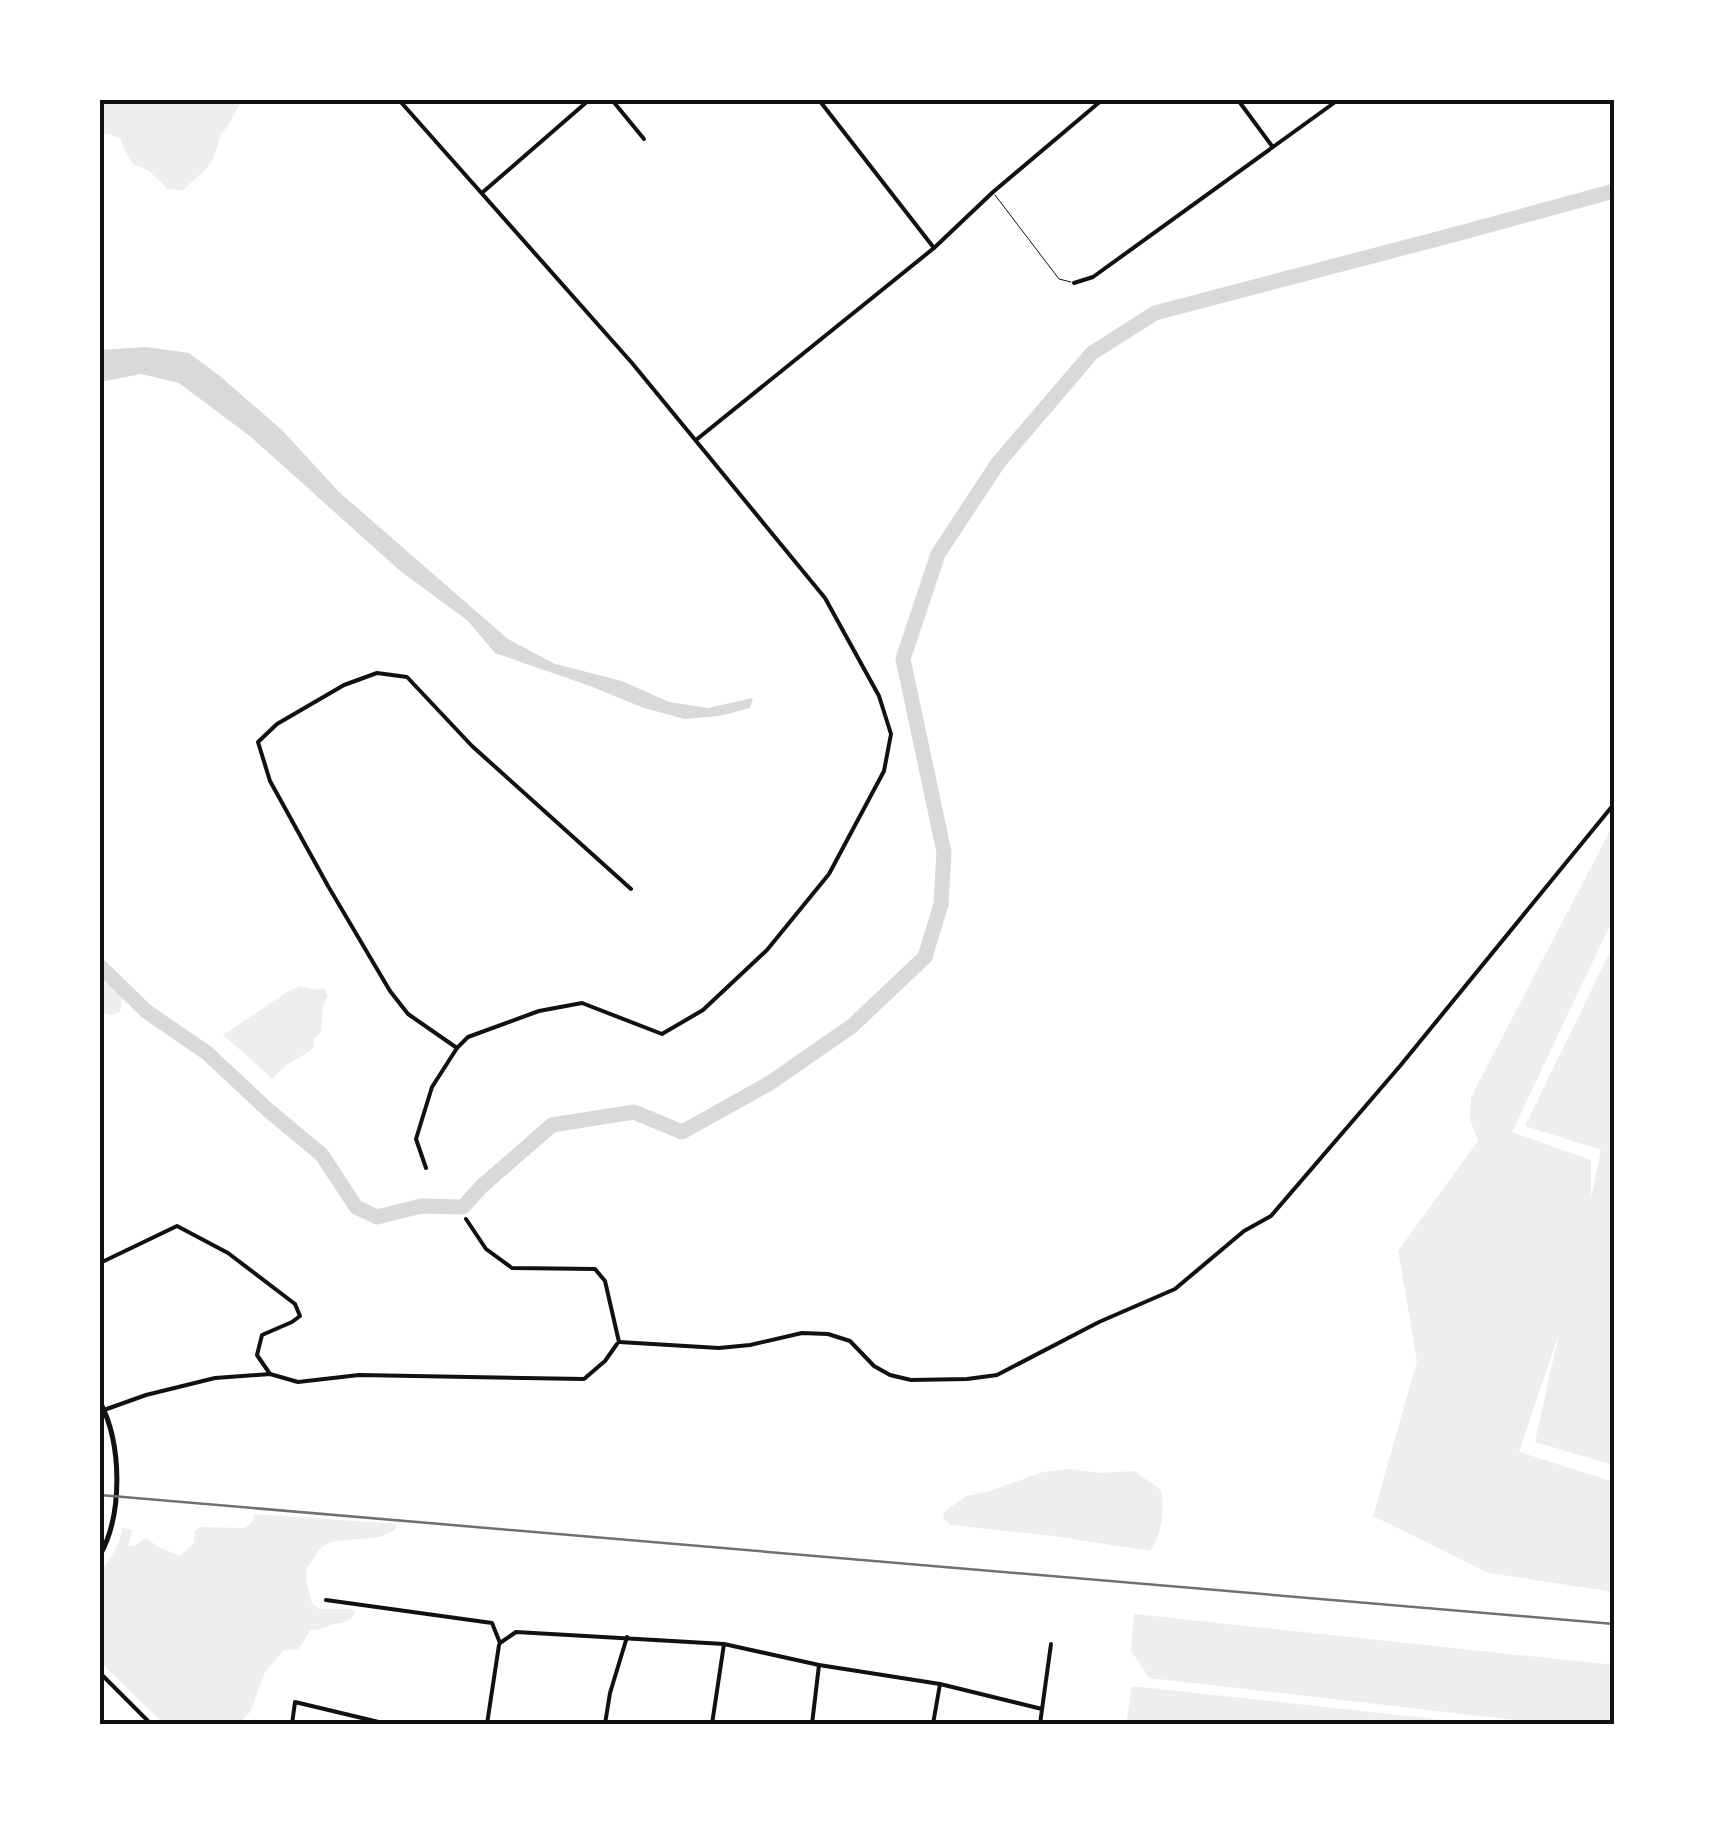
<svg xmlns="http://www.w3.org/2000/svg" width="1714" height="1824" font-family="'DejaVu Sans',sans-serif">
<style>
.green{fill:#eee}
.water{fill:#d9d9d9}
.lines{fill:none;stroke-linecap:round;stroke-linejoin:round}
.river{stroke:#d9d9d9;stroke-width:15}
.service{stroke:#111;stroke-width:1}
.minor{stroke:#111;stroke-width:4}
.tertiary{stroke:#111;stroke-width:5}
.rail{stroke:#707070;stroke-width:2.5}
.neatline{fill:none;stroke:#111;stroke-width:4}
</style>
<rect width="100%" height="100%" fill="#fff"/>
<!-- green -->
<g class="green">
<path d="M100 100H242L229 124 220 136 215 155 207 168 182 191 168 189 148 170 133 164 123 147 121 139 109 134H100Z"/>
<path d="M1614 823V917L1512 1132 1591 1160V1197L1601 1150 1525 1126 1614 944V1465L1535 1442 1559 1333 1519 1452 1614 1482V1592L1489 1573 1373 1516 1417 1361 1398 1251 1478 1141 1470 1120 1471 1097Z"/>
<path d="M100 972 106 976 122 997 120 1012 112 1015 100 1013Z"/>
<path d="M300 986 316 990 324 988 328 996 323 1005 321 1032 313 1040 314 1047C299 1060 284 1063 273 1079L223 1035 287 992Z"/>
<path d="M1071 1469 1100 1473 1134 1471 1161 1490C1165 1512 1162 1532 1150 1551L1054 1536 951 1525 944 1519 943 1513 966 1496 987 1492 1043 1472Z"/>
<path d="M254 1514 397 1524 395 1530 381 1537 335 1541 322 1546 307 1568 306 1580 312 1603 319 1609H351L355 1612C349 1625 343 1621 331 1625 322 1628 319 1630 310 1630L299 1649 284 1650 265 1672 250 1712 238 1724H164L100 1662V1574L117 1547 123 1528 132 1530 128 1546H134L146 1538 160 1548 180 1556 194 1543 195 1531 200 1527 244 1528 252 1522Z"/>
<path d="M1134 1614 1614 1665V1724H1551L1149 1678 1131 1650Z"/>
<path d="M1132 1686 1480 1724H1126Z"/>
</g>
<!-- water -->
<path class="water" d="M146 347 189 353 221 377 282 430 339 492 508 639 555 664 622 681 669 702 708 708 753 698 750 708 719 716 685 719 644 708 590 686 495 653 468 621 399 570 251 437 179 383 141 374 100 382V350Z"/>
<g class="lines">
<!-- river -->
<path class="river" d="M100 966 146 1011 207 1053 268 1110 322 1155 356 1207 377 1217 421 1206 463 1207 482 1186 552 1125 634 1112 682 1132 770 1083 852 1026 925 957 941 904 944 852 903 659 938 554 998 463 1092 353 1155 313 1464 232 1614 191"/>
<!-- service -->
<path class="service" d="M995 195 1059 279 1071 282"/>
<!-- minor -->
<g class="minor">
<path d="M399 100 632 363 825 598 879 696 891 734 884 771 829 874 767 950 703 1010 662 1034 582 1003 539 1011 468 1037 457 1048 432 1087 416 1139 426 1168"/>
<path d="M612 100 644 139"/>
<path d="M819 100 934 248"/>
<path d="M1238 100 1272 146"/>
<path d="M483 192 589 100"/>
<path d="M1074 283 1093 277 1338 100"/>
<path d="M696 440 934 248 993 192 1102 100"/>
<path d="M457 1048 408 1014 390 991 328 886 270 781 258 742 277 724 344 685 377 673 407 677 472 746 631 889"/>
<path d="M466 1219 486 1249 512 1268 595 1269 605 1281 619 1342"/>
<path d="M100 1263 177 1226 228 1253 295 1304 300 1316 292 1322 262 1335 257 1355 270 1374"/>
<path d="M619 1342 719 1348 750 1345 802 1333 828 1334 850 1341 874 1366 890 1375 911 1380 967 1379 997 1375 1099 1322 1175 1289 1244 1231 1271 1216 1400 1066 1614 804"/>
<path d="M104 1410 146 1395 215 1378 270 1374 298 1382 359 1375 584 1379 605 1361 617 1344"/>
<path d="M326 1600 492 1623 500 1643 516 1632 724 1644 819 1665 940 1684 1042 1709"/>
<path d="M100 1673 151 1724"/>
<path d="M292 1724 295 1702 387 1724"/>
<path d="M487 1724 499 1645"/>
<path d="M605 1724 610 1693 627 1637"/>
<path d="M712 1724 724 1644"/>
<path d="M812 1724 819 1665"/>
<path d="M933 1724 940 1684"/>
<path d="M1040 1724 1051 1644"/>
</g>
<!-- tertiary -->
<path class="tertiary" d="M100 1402C122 1444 123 1514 100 1555"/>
<!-- rail -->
<path class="rail" d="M100 1495 1614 1624"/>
</g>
<!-- border -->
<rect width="1714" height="1824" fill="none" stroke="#ffffff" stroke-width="205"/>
<rect x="102" y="102" width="1510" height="1620" class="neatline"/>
</svg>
